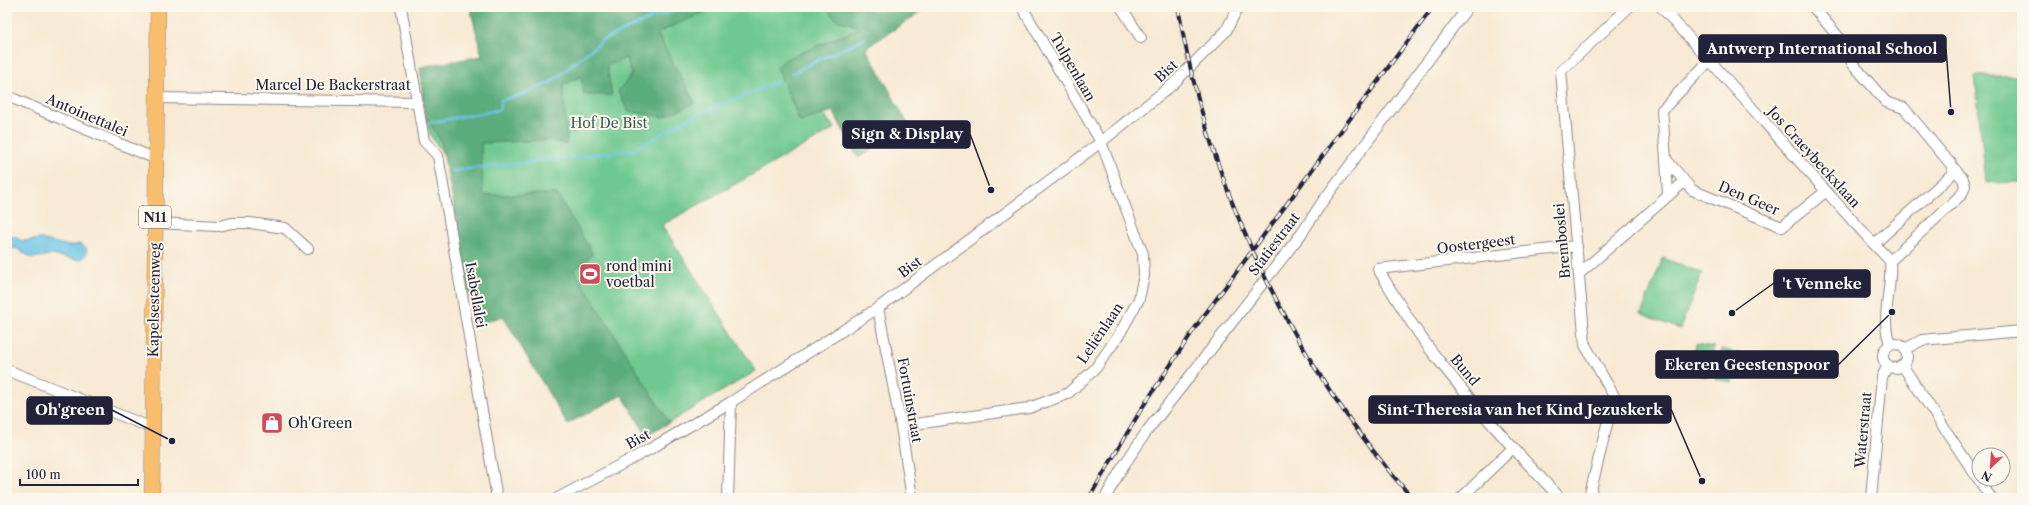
<svg xmlns="http://www.w3.org/2000/svg" width="2029" height="505" font-family="'Libre Caslon Text',serif">
<style>
.green{fill:#6ec88f;stroke:#487565}
.forest{fill:#5aac7a;stroke:#3e675a}
.water{fill:#69c4e7;stroke:#467391}
.lines{fill:none;stroke-linecap:round;stroke-linejoin:round}
.stream{stroke:#69c4e7;stroke-width:2.5}
.street-casing{stroke:#8c8687;stroke-width:12}
.primary-casing{stroke:#8c8687;stroke-width:16}
.street{stroke:#fff;stroke-width:10}
.primary{stroke:#f9be6d;stroke-width:15}
.rail-casing{stroke:#22223b;stroke-width:4}
.rail{stroke:#fbf7ec;stroke-width:2.5;stroke-dasharray:8;stroke-linecap:butt}
.labels{text-anchor:middle;stroke-width:4;stroke-linejoin:round;paint-order:stroke}
.shield{fill:#fbf7ec;stroke:#636270;stroke-width:1}
.shield-label{font-size:13px;font-weight:bold;fill:#22223b}
.street-label{font-size:14px;fill:#22223b;stroke:#fbf7ec}
.park-label{font-size:14px;fill:#3d5c58;stroke:#fbf7ec}
.poi-label{font-size:14px;fill:#22223b;stroke:#fbf7ec;text-anchor:start}
.leader{fill:none;stroke:#22223b;stroke-width:1.5}
.callout-dot{fill:#22223b;stroke:#fbf7ec;stroke-width:1.5}
.callout{fill:#22223b;stroke:#22223b;stroke-width:1.5}
.callout-label{font-size:15px;text-anchor:middle;font-weight:bold;fill:#fff}
</style>
<rect width="100%" height="100%" fill="#fbf7ec"/>
<filter id="ink" filterUnits="userSpaceOnUse"><feTurbulence type="fractalNoise" baseFrequency=".025" numOctaves="2"/><feDisplacementMap in="SourceGraphic" scale="8" xChannelSelector="R" yChannelSelector="G"/><feConvolveMatrix kernelMatrix="1 2 1 2 8 2 1 2 1" color-interpolation-filters="sRGB"/></filter>
<filter id="wash" filterUnits="userSpaceOnUse"><feTurbulence type="fractalNoise" baseFrequency=".012" numOctaves="4" result="noise"/><feDisplacementMap in="SourceGraphic" scale="16" xChannelSelector="R" yChannelSelector="G"/><feGaussianBlur stdDeviation="0.9" result="paint"/><feColorMatrix in="noise" values="0 0 0 0 0 0 0 0 0 0 0 0 0 0 0 0 0 1.4 0 .05"/><feComposite in="paint" operator="in"/></filter>
<g filter="url(#wash)">
<rect width="100%" height="100%" fill="#f7e9d3"/>
<!-- green -->
<g class="green">
<path d="M478 7H924L793 78 835 128 834 129 662 225 756 371 655 431 568 275 474 323 446 158 431 136 425 118 495 102Z"/>
<path d="M1975 76H2022V182L1986 183Z"/>
<path d="M1663 258 1702 273 1680 329 1641 314Z"/>
<path d="M1696 344 1714 347 1707 377 1690 373Z"/>
<path d="M1722 349 1739 353 1732 383 1715 379Z"/>
</g>
<!-- forest -->
<g class="forest">
<path d="M470 7H716L657 33 695 103 663 117 628 111 618 91 632 74 626 58 607 66 612 95H584L581 76 563 85 567 145 550 140 481 143 483 195 557 194 593 254 574 270 669 422 647 436 622 395 567 424 503 316 478 324 441 142 424 113 420 67 482 56Z"/>
<path d="M827 7H928L866 48 910 128 858 158 833 111 800 122 777 67 786 59 858 29C847 17 838 29 827 7Z"/>
</g>
<!-- water -->
<path class="water" d="M7 236 15 237 22 241 41 239 69 246 80 244 86 248C88 254 85 258 79 260L52 255 32 258 16 248 7 250Z"/>
<g class="lines">
<!-- stream -->
<g class="stream">
<path d="M653 7 654 16"/>
<path d="M792 73 865 38"/>
<path d="M426 123 499 110 501 100 518 96 551 82 603 40 654 17 685 7"/>
<path d="M451 171 634 150 687 119 777 82"/>
</g>
</g>
</g>
<g filter="url(#ink)">
<g class="lines">
<!-- street casing -->
<g class="street-casing">
<g id="street">
<path d="M401 7 424 141 438 156 497 498"/>
<path d="M1121 7 1141 38"/>
<path d="M1661 7C1738 90 1812 178 1890 261 1893 287 1879 322 1891 345"/>
<path d="M1813 7 1847 47 1852 63 1886 102 1904 108 1963 179 1965 186 1962 194 1890 261"/>
<path d="M1710 60 1662 110 1666 159 1692 190 1782 227 1825 192"/>
<path d="M7 96 156 159"/>
<path d="M157 98 417 102"/>
<path d="M1666 159 1668 195"/>
<path d="M155 223 219 226 232 223H250L285 228 308 249"/>
<path d="M1874 244 1950 176 1953 171 1951 163"/>
<path d="M1579 274 1684 182"/>
<path d="M878 308 901 426 912 498"/>
<circle cx="1895" cy="356" r="12"/>
<path d="M1905 349 1922 340 2022 331"/>
<path d="M1902 365 1991 498"/>
<path d="M7 370 152 428"/>
<path d="M901 426 1029 408 1067 394 1095 369 1119 335 1139 299 1144 275 1143 254 1101 142 1022 7"/>
<path d="M558 498 650 449 731 402 878 308 1101 142 1172 85 1226 31 1238 7"/>
<path d="M728 498 731 402"/>
<path d="M1105 498 1122 468 1147 431 1302 233 1323 201 1468 7"/>
<path d="M1461 498 1513 448"/>
<path d="M1560 498C1517 453 1475 407 1437 358 1415 331 1397 300 1378 269L1577 246"/>
<path d="M1589 498 1614 396 1585 345 1561 71 1629 7"/>
<path d="M1871 498 1882 377 1888 365"/>
</g>
</g>
<!-- primary casing -->
<g class="primary-casing">
<path id="primary" d="M152 498 158 7"/>
</g>
<!-- street -->
<use href="#street" class="street"/>
<!-- primary -->
<use href="#primary" class="primary"/>
<!-- rail casing -->
<g class="rail-casing">
<g id="rail">
<path d="M1178 7C1209 189 1290 359 1412 498"/>
<path d="M1089 498 1142 408 1197 325 1433 7"/>
</g>
</g>
<!-- rail -->
<use href="#rail" class="rail"/>
</g>
</g>
<!-- icons -->
<defs>
<g id="stadium-square" transform="scale(1.15)"><rect x="-9" y="-9" width="18" height="18" rx="4" fill="#d1495b" stroke="#fbf7ec"/><path d="M0-5a6.5 5 0 1 0 0 10a6.5 5 0 1 0 0-10ZM-3.5-1.8h7v3.6h-7Z" fill="#fff"/></g>
<g id="shop-square" transform="scale(1.15)"><rect x="-9" y="-9" width="18" height="18" rx="4" fill="#d1495b" stroke="#fbf7ec"/><path d="M-5-2.5h2.3a2.7 3.5 0 0 1 5.4 0H5L5.5 6h-11ZM-1.5-2.5h3a1.5 2.3 0 0 0-3 0Z" fill="#fff"/></g>
</defs>
<g fill-rule="evenodd">
<use href="#stadium-square" x="590" y="274"/>
<use href="#shop-square" x="272" y="423"/>
</g>
<g class="labels">
<!-- shield labels -->
<rect class="shield" x="139" y="206" width="32" height="22" rx="3"/>
<g class="shield-label">
<text x="155" y="222">N11</text>
</g>
<!-- street labels -->
<g class="street-label">
<text transform="translate(1073 67) rotate(60)" y="5">Tulpenlaan</text>
<text transform="translate(1166 71) rotate(-43)" y="5">Bist</text>
<text x="333" y="90">Marcel De Backerstraat</text>
<text transform="translate(87 115) rotate(23)" y="5">Antoinettalei</text>
<text transform="translate(1814 157) rotate(48)" y="5">Jos Craeybeckxlaan</text>
<text transform="translate(1749 198) rotate(23)" y="5">Den Geer</text>
<text transform="translate(1562 241) rotate(-95)" y="5">Bremboslei</text>
<text transform="translate(1274 244) rotate(-53)" y="5">Statiestraat</text>
<text transform="translate(1476 244) rotate(-7)" y="5">Oostergeest</text>
<text transform="translate(910 267) rotate(-37)" y="5">Bist</text>
<text transform="translate(476 295) rotate(80)" y="5">Isabellalei</text>
<text transform="translate(154 300) rotate(-89)" y="5">Kapelsesteenweg</text>
<text transform="translate(1100 333) rotate(-56)" y="5">Leliënlaan</text>
<text transform="translate(1465 370) rotate(50)" y="5">Bund</text>
<text transform="translate(910 400) rotate(80)" y="5">Fortuinstraat</text>
<text transform="translate(1863 430) rotate(-85)" y="5">Waterstraat</text>
<text transform="translate(638 439) rotate(-29)" y="5">Bist</text>
</g>
<!-- park labels -->
<g class="park-label">
<text x="609" y="128">Hof De Bist</text>
</g>
<!-- poi labels -->
<g class="poi-label">
<text x="606" y="271">rond mini<tspan x="606" dy="16">voetbal</tspan></text>
<text x="288" y="428">Oh'Green</text>
</g>
</g>
<!-- callouts -->
<path class="leader" d="M1951 112L1946 49M991 190L970 134M1732 313L1774 283M1892 312L1838 365M1702 481L1671 409M172 441L112 410"/>
<g class="callout-dot">
<circle cx="1951" cy="112" r="4"/>
<circle cx="991" cy="190" r="4"/>
<circle cx="1732" cy="313" r="4"/>
<circle cx="1892" cy="312" r="4"/>
<circle cx="1702" cy="481" r="4"/>
<circle cx="172" cy="441" r="4"/>
</g>
<g class="callout">
<rect x="1699" y="35" width="247" height="27" rx="4"/>
<rect x="843" y="121" width="127" height="27" rx="4"/>
<rect x="1774" y="270" width="96" height="27" rx="4"/>
<rect x="1656" y="351" width="182" height="27" rx="4"/>
<rect x="1369" y="396" width="302" height="27" rx="4"/>
<rect x="27" y="397" width="85" height="27" rx="4"/>
</g>
<g class="callout-label">
<text x="1822" y="54">Antwerp International School</text>
<text x="907" y="139">Sign &amp; Display</text>
<text x="1822" y="289">'t Venneke</text>
<text x="1747" y="370">Ekeren Geestenspoor</text>
<text x="1520" y="415">Sint-Theresia van het Kind Jezuskerk</text>
<text x="70" y="415">Oh'green</text>
</g>
<!-- margin -->
<rect width="2029" height="505" fill="none" stroke="#fbf7ec" stroke-width="24"/>
<!-- north arrow -->
<g transform="translate(1991 467) rotate(205)"><circle r="19" fill="#fbf7ec" stroke="#a4a2a5"/>
<path d="M0-3L7 15L0 10L-7 15Z" fill="#d1495b"/>
<text y="-6" font-size="11" font-weight="bold" text-anchor="middle" fill="#22223b">N</text>
</g>
<!-- scale -->
<path d="M20 479v6h118v-6" fill="none" stroke="#22223b" stroke-width="2"/>
<text x="26" y="479" font-size="12" fill="#22223b" stroke="#fbf7ec" stroke-width="3" paint-order="stroke">100 m</text>
</svg>
